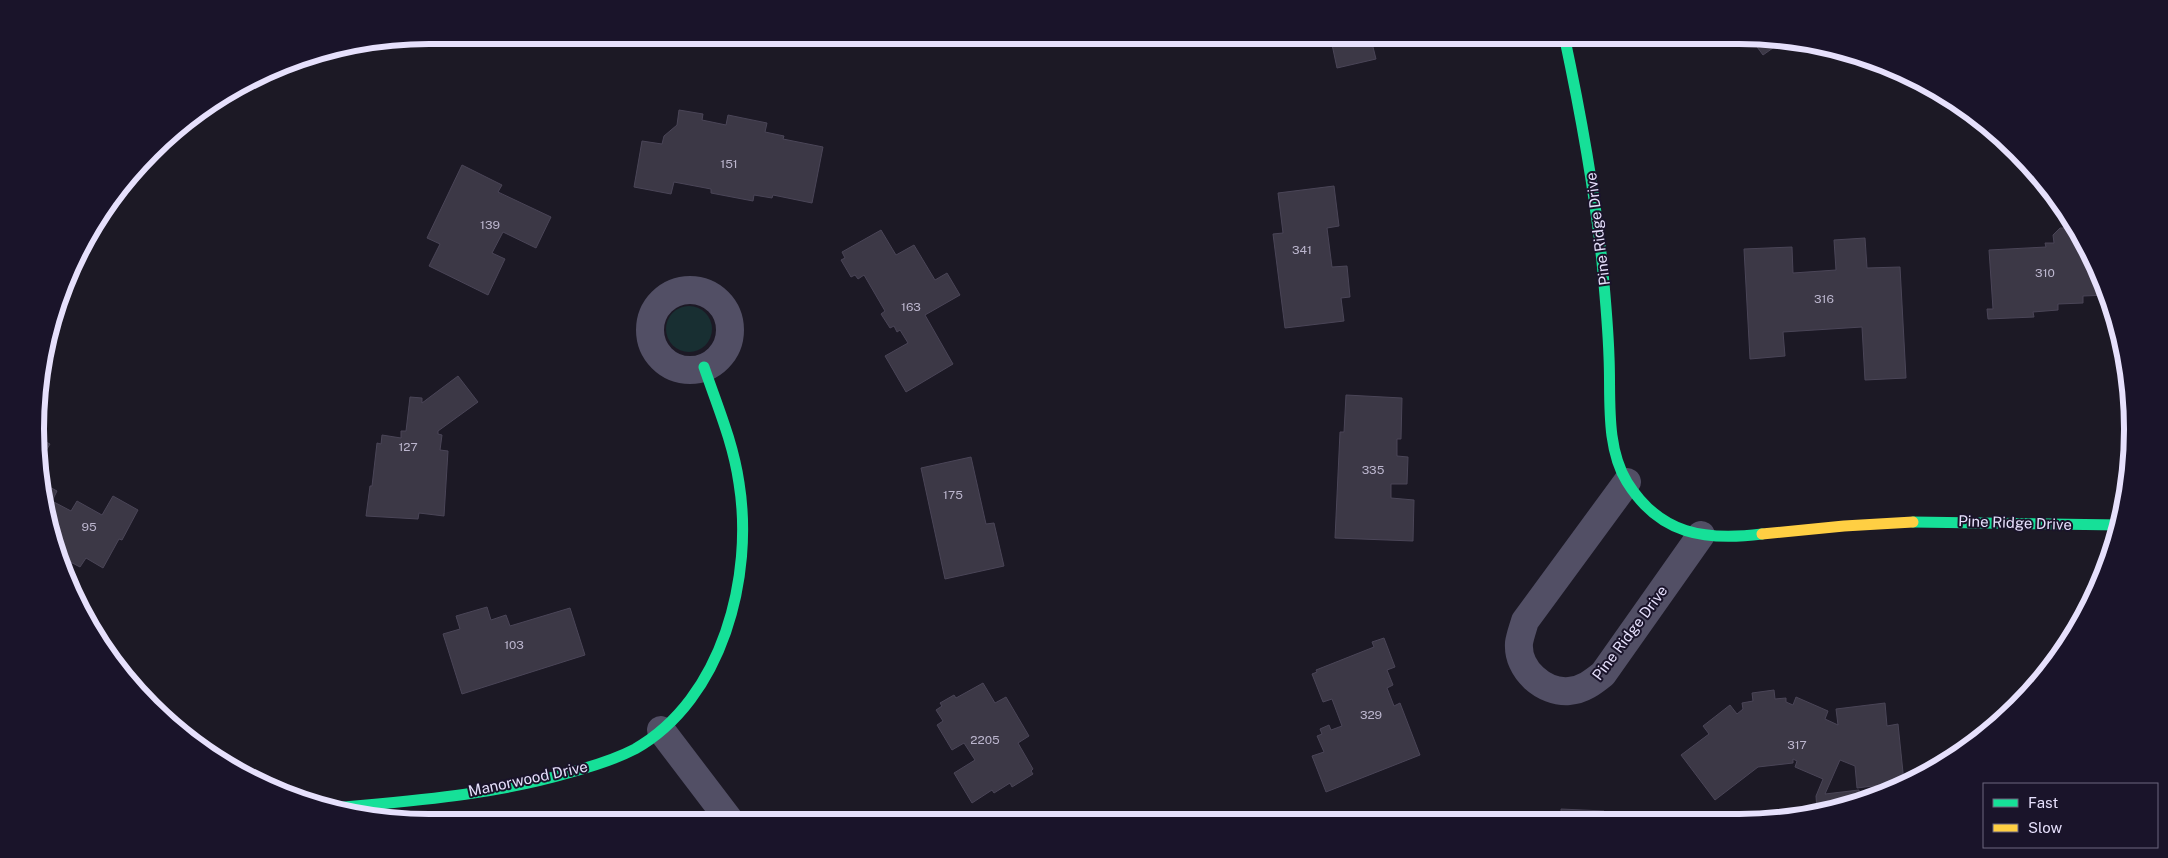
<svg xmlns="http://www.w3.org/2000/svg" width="2168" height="858" font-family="'Public Sans',sans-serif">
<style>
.green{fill:#182f32}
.building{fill:#3c3846;stroke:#4a4557}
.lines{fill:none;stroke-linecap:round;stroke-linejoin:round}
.street{stroke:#524f65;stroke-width:28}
.fast{stroke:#16e098;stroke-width:11}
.slow{stroke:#ffcf43;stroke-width:11}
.labels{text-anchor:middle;stroke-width:4;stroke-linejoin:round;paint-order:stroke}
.number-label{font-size:12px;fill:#bcb6ce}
.street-label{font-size:15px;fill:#e6e0fc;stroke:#1a142a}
.rim{fill:none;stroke:#e6e0fc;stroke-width:6}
</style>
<rect width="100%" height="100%" fill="#1c1925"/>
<!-- green -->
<circle class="green" cx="689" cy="329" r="23"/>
<!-- building -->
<g class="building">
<path d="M1330 35H1370L1376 59 1337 68Z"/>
<path d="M1703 35H1721L1710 43Z"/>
<path d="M1749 36 1783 41 1763 55Z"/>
<path d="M679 110 703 114 702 120 726 125 728 115 767 123 765 132 784 136 783 139 823 147 812 203 773 195 772 198 754 195 753 201 711 193V189L674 182 671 194 634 187 642 141 662 144 664 136 677 125Z"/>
<path d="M462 165 502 185 498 192 551 217 536 248 503 232 492 253 505 259 488 295 429 266 440 244 427 238Z"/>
<path d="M1334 186 1339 226 1327 228 1332 267 1347 266 1350 297 1341 298 1344 321 1285 328 1273 234 1283 233 1278 193Z"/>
<path d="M2060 228H2071L2079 233 2080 241H2084L2111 301H2109V295L2083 296V303L2058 304V310L2033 312 2034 317 1988 319 1987 309H1993L1989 250 2046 247 2045 243H2054L2053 235Z"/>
<path d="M881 230 896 255 914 245 935 280 947 273 960 295 925 315 953 364 906 392 885 356 908 343 900 330 897 332 894 326 890 328 881 314 885 311 864 275 858 279 855 275 851 277 841 260 845 258 842 252Z"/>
<path d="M1865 238 1867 268 1900 267 1906 378 1865 380 1862 327 1783 332 1785 356 1750 359 1744 249 1792 247 1793 273 1836 270 1834 240Z"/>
<path d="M458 376 478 402 438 431V434L442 435 440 450 448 451 444 516 419 513 418 519 366 516 370 486H372L377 443 381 444 382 435 401 438V431H406L410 397 422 398V403Z"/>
<path d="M1346 395 1402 398 1401 439H1397V456L1408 457 1407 484H1391V498L1414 500 1413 541 1335 538 1340 432H1344Z"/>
<path d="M40 439 50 444 41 459Z"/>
<path d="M971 457 986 524 994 523 1004 566 945 579 921 468Z"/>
<path d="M42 483 57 491 52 501 71 511 77 501 102 515 113 496 138 510 122 540 119 539 103 568 86 558 80 567 57 555 43 506Z"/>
<path d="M487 607 491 620 506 615 510 626 570 608 585 655 462 694 443 634 460 629 456 616Z"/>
<path d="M1384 638 1395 667 1387 670 1393 685 1387 688 1394 706 1400 703 1420 755 1326 792 1312 756 1324 752 1317 736 1322 734 1320 729 1329 725 1331 730 1342 726 1332 699 1323 702 1312 674 1317 672 1316 670 1374 647 1372 642Z"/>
<path d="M983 683 995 703 1006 697 1029 736 1018 743 1033 769 1031 771 1033 774 1012 787 1010 783 994 793 992 790 972 803 954 773 975 760 964 743 952 750 937 725 943 721 936 710 942 706 940 703 954 695 956 698Z"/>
<path d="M1774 690 1775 699 1786 698V702L1793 705 1796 697 1828 711 1825 719 1838 725 1836 709 1885 703 1887 726 1898 724 1904 782 1857 788 1855 766 1840 760 1825 794 1859 790 1860 799 1817 811 1816 796 1823 779 1795 767 1797 761 1793 759V763L1758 767 1715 800 1681 755 1709 734 1703 726 1730 705 1737 714 1743 709 1742 703 1753 701 1752 693Z"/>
<path d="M1561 809 1604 811V820H1561Z"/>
</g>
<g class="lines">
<!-- street -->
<g class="street">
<circle cx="690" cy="330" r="40"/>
<path d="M1627 482 1525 621C1523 628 1520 636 1519 643 1517 670 1544 693 1569 691 1583 690 1593 682 1603 674L1701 535"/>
<path d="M661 730 731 822"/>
</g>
<!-- fast -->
<g class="fast">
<path d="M1564 35C1580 110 1594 186 1602 262 1605 294 1608 325 1609 357 1611 397 1605 446 1627 482 1660 535 1705 541 1762 534"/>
<path d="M1913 522 2120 525"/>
<path d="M325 809C406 801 489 796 568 773 590 767 614 760 635 749 723 699 754 576 739 483 733 442 717 405 704 367"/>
</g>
<!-- slow -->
<path class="slow" d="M1762 534 1844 526 1913 522"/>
</g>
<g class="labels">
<!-- number labels -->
<g class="number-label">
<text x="729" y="168">151</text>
<text x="490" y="229">139</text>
<text x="1302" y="254">341</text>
<text x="2045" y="277">310</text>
<text x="1824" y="303">316</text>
<text x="911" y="311">163</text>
<text x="408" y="451">127</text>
<text x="1373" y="474">335</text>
<text x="953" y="499">175</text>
<text x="89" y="531">95</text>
<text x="514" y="649">103</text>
<text x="1371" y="719">329</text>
<text x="985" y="744">2205</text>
<text x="1797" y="749">317</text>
</g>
<!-- street labels -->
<g class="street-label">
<text transform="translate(1598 229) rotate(-97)" y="5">Pine Ridge Drive</text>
<text transform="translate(2015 523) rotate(2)" y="5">Pine Ridge Drive</text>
<text transform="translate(1630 633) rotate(-53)" y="5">Pine Ridge Drive</text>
<text transform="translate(528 779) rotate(-12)" y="5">Manorwood Drive</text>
</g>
</g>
<!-- crop -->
<path d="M0 0H2168V858H0ZM429 44H1739A385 385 0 0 1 2124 429V429A385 385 0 0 1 1739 814H429A385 385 0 0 1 44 429V429A385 385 0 0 1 429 44Z" fill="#1a142a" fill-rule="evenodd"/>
<path class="rim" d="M429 44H1739A385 385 0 0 1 2124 429V429A385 385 0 0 1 1739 814H429A385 385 0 0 1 44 429V429A385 385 0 0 1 429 44Z"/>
<!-- legend -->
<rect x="1983" y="783" width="175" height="65" fill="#1a142a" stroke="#6c667e"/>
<rect x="1993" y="799" width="25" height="8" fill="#16e098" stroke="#6c667e"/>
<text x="2028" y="808" font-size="15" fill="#e6e0fc">Fast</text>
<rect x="1993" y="824" width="25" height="8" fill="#ffcf43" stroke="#6c667e"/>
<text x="2028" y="833" font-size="15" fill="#e6e0fc">Slow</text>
</svg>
